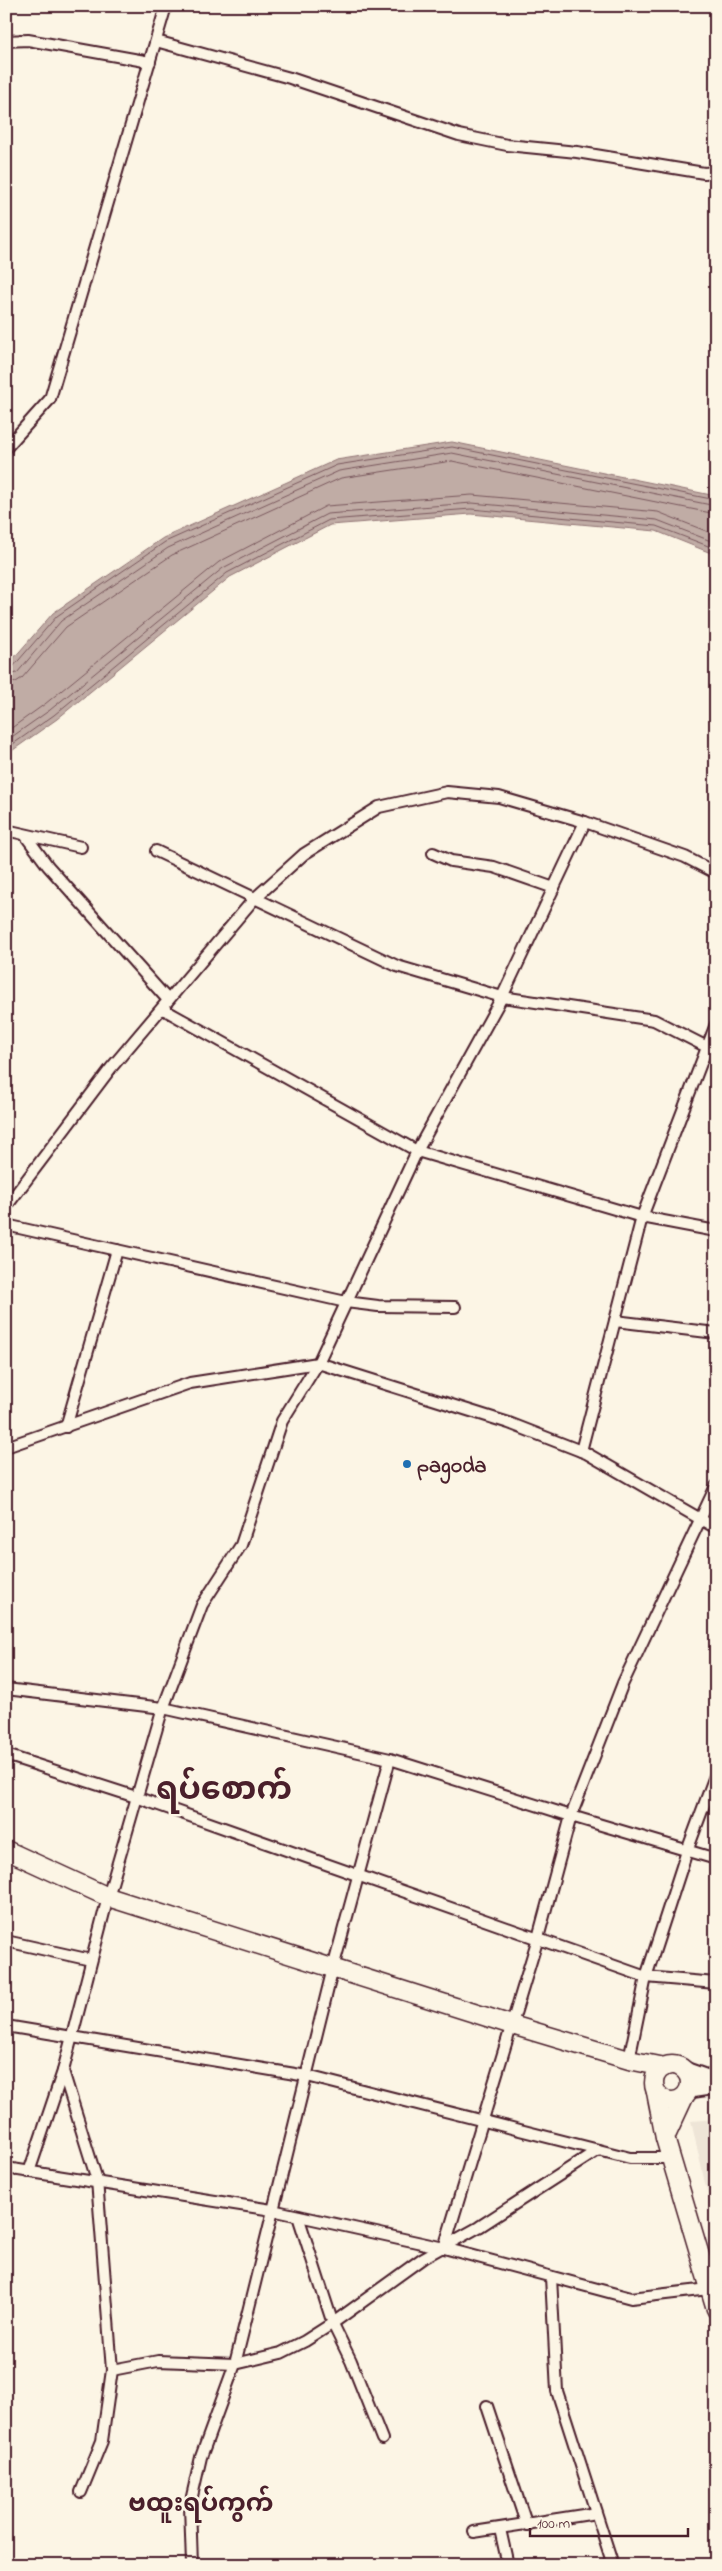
<svg xmlns="http://www.w3.org/2000/svg" width="722" height="2571" font-family="'Indie Flower','Noto Sans Myanmar',sans-serif">
<style>
.built{fill:#eee5d7}
.water{fill:#c0aca5;stroke:#917474}
.lines{fill:none;stroke-linecap:round;stroke-linejoin:round}
.shore{stroke:#79575c;stroke-width:1}
.street-casing{stroke:#4a1f2b;stroke-width:14}
.primary-casing{stroke:#4a1f2b;stroke-width:19}
.highway-casing{stroke:#4a1f2b;stroke-width:21}
.street{stroke:#fcf5e5;stroke-width:10}
.primary{stroke:#fcf5e5;stroke-width:15}
.highway{stroke:#fcf5e5;stroke-width:18}
.poi-dot{fill:#1f6fb2;stroke:#fcf5e5;stroke-width:2}
.labels{text-anchor:middle;stroke-width:5;stroke-linejoin:round;paint-order:stroke}
.poi-label{font-size:22px;font-weight:bold;fill:#4a1f2b;stroke:#fcf5e5;text-anchor:start}
.quarter-label{font-size:25px;font-weight:bold;fill:#4a1f2b;stroke:#fcf5e5}
.town-label{font-size:32px;font-weight:bold;fill:#4a1f2b;stroke:#fcf5e5}
</style>
<rect width="100%" height="100%" fill="#fcf5e5"/>
<filter id="ink" filterUnits="userSpaceOnUse"><feTurbulence type="fractalNoise" baseFrequency=".02" numOctaves="2"/><feDisplacementMap in="SourceGraphic" scale="10" xChannelSelector="R" yChannelSelector="G"/><feConvolveMatrix kernelMatrix="1 2 1 2 8 2 1 2 1" color-interpolation-filters="sRGB"/></filter>
<g filter="url(#ink)">
<!-- built -->
<path class="built" d="M716 2119V2232L691 2121Z"/>
<!-- water -->
<path class="water" d="M452 442 716 496V555L656 531 471 514 330 525 230 577 57 719 6 755V667L53 613 163 538 336 460Z"/>
<g class="lines">
<!-- shore -->
<g class="shore">
<path d="M6 670 12 668 57 616 165 542 337 465 452 447 716 500"/>
<path d="M6 676 17 673 61 621 168 548 339 471 452 453 716 506"/>
<path d="M6 684 16 682 22 678 66 627 172 555 341 478 452 461 716 514"/>
<path d="M6 732 45 704 219 562 326 506 472 495 658 512 716 535"/>
<path d="M6 741 50 710 223 568 327 514 472 503 657 520 716 543"/>
<path d="M6 749 54 715 227 573 329 520 471 509 656 526 716 549"/>
</g>
<!-- street casing -->
<g class="street-casing">
<g id="street">
<path d="M6 41 28 40 150 62"/>
<path d="M156 41 290 78 459 135 507 145 577 152 704 173 716 172"/>
<path d="M6 448 50 399 166 6"/>
<path d="M6 830 81 847"/>
<path d="M25 835 48 866 168 1000"/>
<path d="M156 851 397 966 502 997 654 1020 707 1047 716 1056"/>
<path d="M433 853 451 861 494 867 554 888"/>
<path d="M163 1009 417 1151 642 1217 716 1231"/>
<path d="M6 1207 111 1068 254 899 304 854 379 807 447 792 499 797 585 822 685 857 716 873"/>
<path d="M6 1225 346 1302 378 1306 455 1307"/>
<path d="M615 1321 716 1333"/>
<path d="M66 1427 117 1250"/>
<path d="M6 1447 190 1383 318 1363 509 1423 586 1453 716 1528"/>
<path d="M581 1451 642 1217 716 1024"/>
<path d="M6 1689 163 1708 390 1759 571 1816 716 1859"/>
<path d="M6 1755 136 1797 646 1977 716 1983"/>
<path d="M6 1941 91 1960"/>
<path d="M6 2026 307 2076 630 2158H670"/>
<path d="M629 2060 646 1977 687 1851 716 1773"/>
<path d="M6 2168 272 2210 444 2248 631 2298 709 2289"/>
<path d="M29 2172 63 2071"/>
<path d="M298 2216 333 2324 351 2361 382 2439"/>
<path d="M444 2248 538 1938 571 1816 623 1683 716 1486"/>
<path d="M551 2277 557 2391 613 2565"/>
<path d="M112 2370 158 2361 235 2364 281 2353 305 2341 333 2323 423 2258 479 2227 598 2150"/>
<path d="M487 2406 527 2526"/>
<path d="M81 2492 102 2441 112 2370 97 2180 63 2071 108 1897 161 1714 202 1605 241 1545 282 1421 318 1363 417 1151 502 997 585 822"/>
<path d="M500 2529 508 2565"/>
<path d="M474 2532 596 2513"/>
<path d="M192 2565 190 2505 201 2457 235 2364 333 1968 390 1759"/>
</g>
</g>
<!-- primary casing -->
<g class="primary-casing">
<g id="primary">
<path d="M685 2070 716 2081"/>
<path d="M689 2090 716 2086"/>
</g>
</g>
<!-- highway casing -->
<g class="highway-casing">
<g id="highway">
<path d="M6 1850 108 1897 512 2025 629 2060 664 2067"/>
<circle cx="672" cy="2083" r="18"/>
<path d="M656 2092 665 2138 716 2309"/>
<path d="M665 2138 684 2097"/>
</g>
</g>
<!-- street -->
<use href="#street" class="street"/>
<!-- primary -->
<use href="#primary" class="primary"/>
<!-- highway -->
<use href="#highway" class="highway"/>
</g>
</g>
<!-- markers -->
<circle class="poi-dot" cx="407" cy="1464" r="5"/>
<g class="labels">
<!-- poi labels -->
<g class="poi-label">
<text x="417" y="1472">pagoda</text>
</g>
<!-- quarter labels -->
<g class="quarter-label">
<text x="201" y="2511">ဗထူးရပ်ကွက်</text>
</g>
<!-- town labels -->
<g class="town-label">
<text x="224" y="1799">ရပ်စောက်</text>
</g>
</g>
<!-- margin -->
<rect width="722" height="2571" fill="none" stroke="#fcf5e5" stroke-width="25"/>
<rect x="12" y="12" width="697" height="2546" fill="none" stroke="#4a1f2b" stroke-width="2" filter="url(#ink)"/>
<!-- scale -->
<path d="M530 2528v8h158v-8" fill="none" stroke="#4a1f2b" stroke-width="2.5"/>
<text x="537" y="2528" font-size="15" fill="#4a1f2b" stroke="#fcf5e5" stroke-width="4" paint-order="stroke">100 m</text>
</svg>
